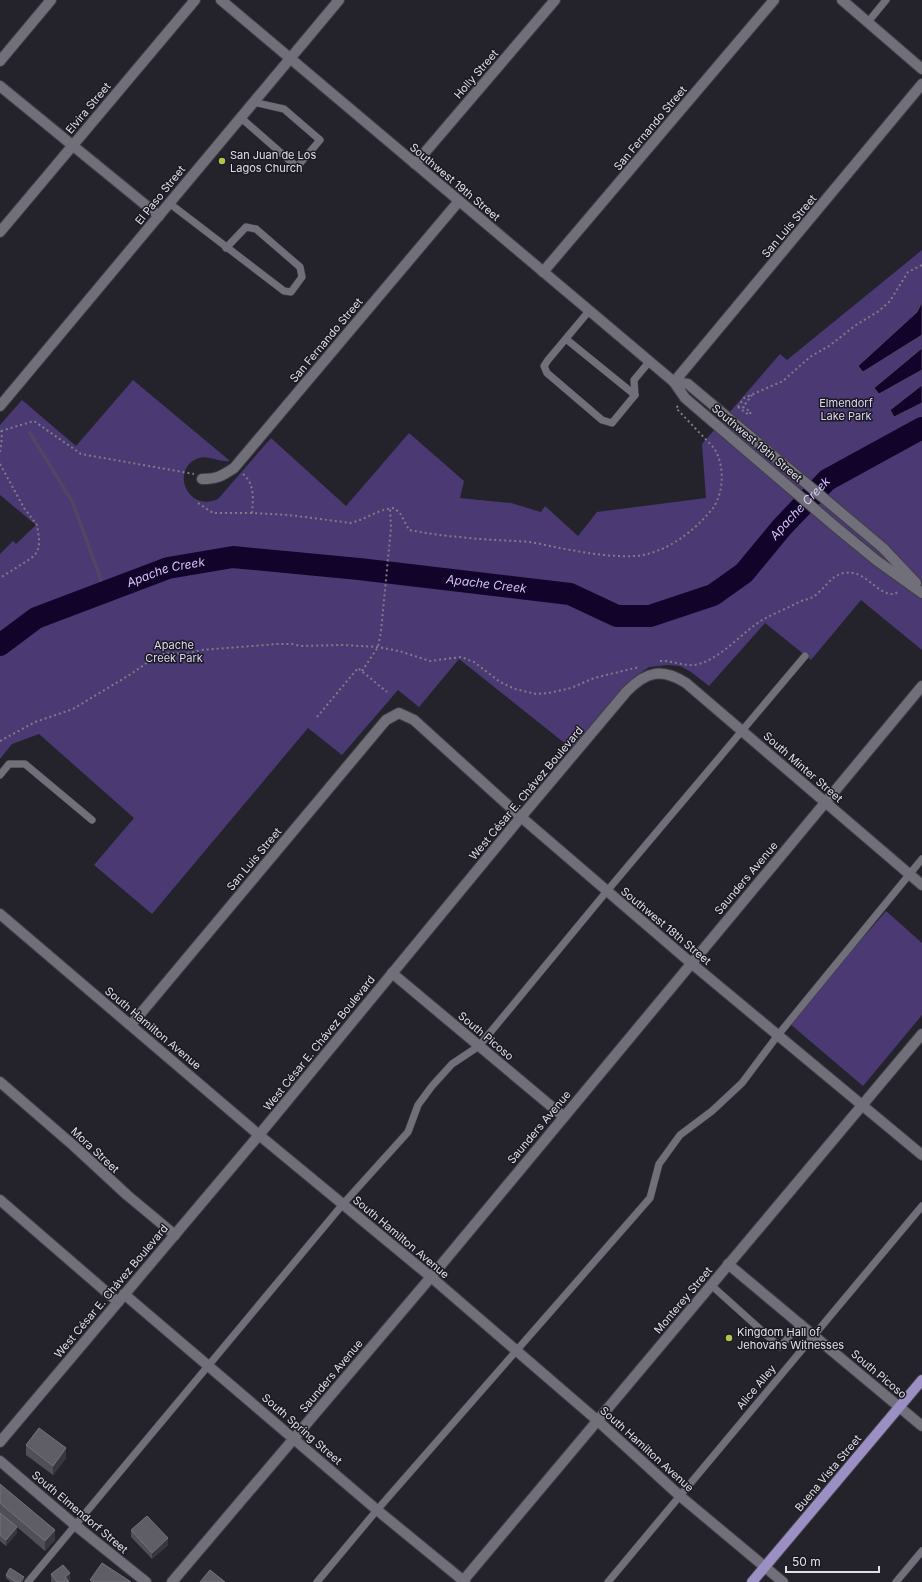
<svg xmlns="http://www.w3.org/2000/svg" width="922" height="1582" font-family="Inter,sans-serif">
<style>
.green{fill:#4b3974}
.water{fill:#12032b;stroke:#504563}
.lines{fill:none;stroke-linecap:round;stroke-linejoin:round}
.stream{stroke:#504563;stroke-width:3.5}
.river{stroke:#12032b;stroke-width:22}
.service-casing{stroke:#403f46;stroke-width:8}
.minor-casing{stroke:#403f46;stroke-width:12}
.tertiary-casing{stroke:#403f46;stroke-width:12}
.secondary-casing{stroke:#403f46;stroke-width:12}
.primary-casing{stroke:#403f46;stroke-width:12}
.path{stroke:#7e7d84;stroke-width:2;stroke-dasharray:2 3;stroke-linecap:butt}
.service{stroke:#716f7a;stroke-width:7}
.minor{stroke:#716f7a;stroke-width:10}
.tertiary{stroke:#716f7a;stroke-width:10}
.secondary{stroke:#716f7a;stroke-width:10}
.primary{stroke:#9c8fc3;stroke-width:10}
.wall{fill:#504e58}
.shaded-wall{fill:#38363f}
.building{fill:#5f5e67;stroke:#74727b}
.poi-dot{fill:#b4c24a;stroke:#1b1922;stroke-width:1.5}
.labels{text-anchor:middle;stroke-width:3;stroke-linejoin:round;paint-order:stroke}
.street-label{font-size:11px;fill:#e0dfe5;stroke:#1b1922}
.poi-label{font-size:11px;fill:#e0dfe5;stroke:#1b1922;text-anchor:start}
.park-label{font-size:11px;fill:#dcd8ef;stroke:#1b1922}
.water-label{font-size:12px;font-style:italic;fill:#d1c7f4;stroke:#1b1922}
</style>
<rect width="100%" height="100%" fill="#24232b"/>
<!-- green -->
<g class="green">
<path d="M922 250V650L861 600 811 660 765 623 709 686 691 672 680 666 668 665 649 667 635 677 572 749 459 659 419 707 398 690 342 755 308 728 152 914 94 865 134 818 39 734 12 744 0 759V554L13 541 16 544 36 525 0 495V425L22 400 76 446 133 380 230 461C220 463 209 455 199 458 170 467 186 513 218 499L271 438 346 506 409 433 464 481 460 498 511 503 541 512 545 506 578 536 597 512 706 498 702 444 780 354 787 360Z"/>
<path d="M886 911 922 943V1015L863 1086 789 1023Z"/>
</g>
<!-- water -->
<g class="water">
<path d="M922 302V335L863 372 858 366 917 312Z"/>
<path d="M922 348V370L879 394 874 388Z"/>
<path d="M922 385V403L894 417 890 410Z"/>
<path d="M922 421V434L908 440 904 433Z"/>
</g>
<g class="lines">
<!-- stream -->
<path class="stream" d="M30 433 73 503 105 591"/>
<!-- river -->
<path class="river" id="s1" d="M0 645 36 618 168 568 233 557 359 569 570 594 617 616H650L713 595 744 573 782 527 827 480 922 428"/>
<!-- service casing -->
<g class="service-casing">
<g id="service">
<path d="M868 22 886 0"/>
<path d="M240 117 297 167 320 140 284 109 253 102"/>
<path d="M169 203 284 291 291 292 302 277 300 267 256 229 246 227 226 248"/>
<path d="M589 311 548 360 544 366 547 373 602 420 612 423 635 395 634 380 649 362"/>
<path d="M566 339 635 395"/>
<path d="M0 775 9 764H25L92 820"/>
<path d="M711 1285 780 1347 801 1323"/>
<path d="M28 1582 343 1204 408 1132 418 1105 432 1086 452 1064 479 1046 607 891 805 656"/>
<path d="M317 1582 377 1510 650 1198 659 1164 680 1135 712 1111 742 1083 778 1035 922 859"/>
<path d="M608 1582 922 1206"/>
<path d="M896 1582 922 1551"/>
</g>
</g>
<!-- minor casing -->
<g class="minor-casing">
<g id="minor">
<path d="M842 0 922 69"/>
<path d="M0 86 159 216"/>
<path d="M415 164 555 0"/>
<path d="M0 232 195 0"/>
<path d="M543 272 774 0"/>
<path d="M674 382 922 84"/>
<path d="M0 406 339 0"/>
<path d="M202 479C217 479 222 476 234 468L459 201"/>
<path d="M0 914 259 1135 431 1277 598 1421 680 1496 783 1582"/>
<path d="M392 973 564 1117"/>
<path d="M131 1025 386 720 399 713 414 720 521 817 691 963 922 1155"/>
<path d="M0 1082 74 1146 127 1195 175 1235"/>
<path d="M0 1200 118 1302"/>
<path d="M728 1264 922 1426"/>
<path d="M124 1294 377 1510 465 1582"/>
<path d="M0 1442 259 1135 521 817 627 691C647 671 662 668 686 683L922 885"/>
<path d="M0 1461 75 1525 146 1582"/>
<path d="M172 1582 431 1277 922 686"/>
<path d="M462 1582 922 1034"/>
</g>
</g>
<!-- tertiary casing -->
<g class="tertiary-casing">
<g id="tertiary">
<path d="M221 0 674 382 685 398 837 528 876 560 922 593"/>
<path d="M674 382 688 384 883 548 916 583"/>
</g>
</g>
<!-- secondary casing -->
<g class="secondary-casing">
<path id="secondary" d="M0 61 51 0"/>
</g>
<!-- primary casing -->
<g class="primary-casing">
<path id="primary" d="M752 1582 922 1380"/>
</g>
<!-- path -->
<g class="path">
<path d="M738 407 744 398 783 381 810 357 829 346 856 325 879 311 890 301 908 272 922 265"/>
<path d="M738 407 749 415 751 412 743 407 752 395"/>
<path d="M1 431 34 421 81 454 194 474"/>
<path d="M0 452 2 438 1 431"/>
<path d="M0 464 24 508 37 525 39 538V547L35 555 30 559 0 578"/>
<path d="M243 474C255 484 253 499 252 513L289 515 351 523C366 519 379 509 394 508L400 513 409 530C426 533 443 536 460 537 483 540 506 540 529 542 543 544 557 548 571 550 591 554 614 557 635 556 665 554 695 531 713 508 724 492 725 465 714 448L676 408 678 406"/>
<path d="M198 503 213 513H252"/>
<path d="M660 661C673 660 686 668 699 664 723 657 743 631 764 619 775 613 788 608 799 602 804 600 809 599 813 597 824 590 831 575 844 573 867 569 876 596 895 594L899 591"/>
<path d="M362 671 378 647 381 631 391 528 390 508"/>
<path d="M317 717 358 668 387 692"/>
<path d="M0 741 35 722 73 709 131 674 148 662 165 653 186 654 201 650 278 644H292L300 646 342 645 378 647 399 651 430 661 461 657 474 662 500 682 515 689 536 694 549 693 571 688 594 678 639 667"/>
</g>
<!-- service -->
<use href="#service" class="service"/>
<!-- minor -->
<use href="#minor" class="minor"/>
<!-- tertiary -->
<use href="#tertiary" class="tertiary"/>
<!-- secondary -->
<use href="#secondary" class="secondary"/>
<!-- primary -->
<use href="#primary" class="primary"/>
</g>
<!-- wall -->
<g class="wall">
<path d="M26 1445 66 1458 53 1475 26 1455Z"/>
<path d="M0 1484 55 1540 45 1551 17 1527V1533L6 1546 0 1541Z"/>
<path d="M131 1530 168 1545 152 1559 131 1537Z"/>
<path d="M51 1574 70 1580 68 1581 69 1582H52L51 1581Z"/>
<path d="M6 1575 24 1580 22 1582H11L6 1578Z"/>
</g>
<!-- shaded-wall -->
<g class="shaded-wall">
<path d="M66 1448V1458L53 1475V1466Z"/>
<path d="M17 1527V1533L6 1546V1540Z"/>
<path d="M55 1530V1540L45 1551V1541Z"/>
<path d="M168 1538V1545L152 1559V1553Z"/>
<path d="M70 1573V1580L67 1582 65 1577Z"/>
<path d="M24 1577V1580L22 1582H20Z"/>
</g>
<!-- building -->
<g class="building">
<path d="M39 1428 66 1448 53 1466 26 1445Z"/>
<path d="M0 1484 55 1530 45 1541 0 1503Z"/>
<path d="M0 1513 17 1527 6 1540 0 1535Z"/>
<path d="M147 1516 168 1538 152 1553 131 1530Z"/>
<path d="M102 1563 131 1582H93L90 1580Z"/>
<path d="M63 1565 70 1573 65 1577 69 1582H57L51 1574Z"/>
<path d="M10 1568 24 1577 20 1582H16L6 1575Z"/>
<path d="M210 1570 225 1582H200Z"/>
</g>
<!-- markers -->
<g class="poi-dot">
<circle cx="222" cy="161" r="4"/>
<circle cx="729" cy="1338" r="4"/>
</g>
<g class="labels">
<!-- street labels -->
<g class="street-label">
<text transform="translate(476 74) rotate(-49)" y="4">Holly Street</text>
<text transform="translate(88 108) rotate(-50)" y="4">Elvira Street</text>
<text transform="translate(650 128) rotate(-50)" y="4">San Fernando Street</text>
<text transform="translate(455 182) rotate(40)" y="4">Southwest 19th Street</text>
<text transform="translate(160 195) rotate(-51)" y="4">El Paso Street</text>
<text transform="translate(789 226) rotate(-50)" y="4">San Luis Street</text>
<text transform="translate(326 340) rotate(-50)" y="4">San Fernando Street</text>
<text transform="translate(757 443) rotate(40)" y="4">Southwest 19th Street</text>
<text transform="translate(803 767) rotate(41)" y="4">South Minter Street</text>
<text transform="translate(526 793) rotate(-50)" y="4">West César E. Chávez Boulevard</text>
<text transform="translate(254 859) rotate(-50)" y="4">San Luis Street</text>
<text transform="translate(746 878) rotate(-50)" y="4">Saunders Avenue</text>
<text transform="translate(666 926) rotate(40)" y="4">Southwest 18th Street</text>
<text transform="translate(153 1028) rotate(40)" y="4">South Hamilton Avenue</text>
<text transform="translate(486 1036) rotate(40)" y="4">South Picoso</text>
<text transform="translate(319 1043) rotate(-51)" y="4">West César E. Chávez Boulevard</text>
<text transform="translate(539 1127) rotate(-50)" y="4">Saunders Avenue</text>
<text transform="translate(95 1150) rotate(43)" y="4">Mora Street</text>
<text transform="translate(401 1237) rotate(40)" y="4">South Hamilton Avenue</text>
<text transform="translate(111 1291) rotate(-50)" y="4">West César E. Chávez Boulevard</text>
<text transform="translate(683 1300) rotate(-50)" y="4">Monterey Street</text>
<text transform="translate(879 1374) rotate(40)" y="4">South Picoso</text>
<text transform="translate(331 1376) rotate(-50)" y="4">Saunders Avenue</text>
<text transform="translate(756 1387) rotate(-50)" y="4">Alice Alley</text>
<text transform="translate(302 1429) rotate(41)" y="4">South Spring Street</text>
<text transform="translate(647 1449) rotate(42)" y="4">South Hamilton Avenue</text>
<text transform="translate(828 1473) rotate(-50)" y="4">Buena Vista Street</text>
<text transform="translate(80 1512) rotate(40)" y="4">South Elmendorf Street</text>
</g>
<!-- poi labels -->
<g class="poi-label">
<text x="230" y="159">San Juan de Los<tspan x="230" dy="13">Lagos Church</tspan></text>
<text x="737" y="1336">Kingdom Hall of<tspan x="737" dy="13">Jehovahs Witnesses</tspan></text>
</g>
<!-- park labels -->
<g class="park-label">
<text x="846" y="407">Elmendorf<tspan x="846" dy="13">Lake Park</tspan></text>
<text x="174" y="649">Apache<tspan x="174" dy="13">Creek Park</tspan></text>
</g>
<!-- water labels -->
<g class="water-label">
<text dy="4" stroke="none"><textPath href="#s1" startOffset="866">Apache Creek</textPath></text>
<text dy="4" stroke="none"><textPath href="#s1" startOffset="183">Apache Creek</textPath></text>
<text dy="4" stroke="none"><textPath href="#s1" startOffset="507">Apache Creek</textPath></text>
</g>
</g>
<!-- scale -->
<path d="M786 1566v6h93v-6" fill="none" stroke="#e0dfe5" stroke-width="2"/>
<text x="792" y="1566" font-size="12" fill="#e0dfe5" stroke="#1b1922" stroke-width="3" paint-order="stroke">50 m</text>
</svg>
